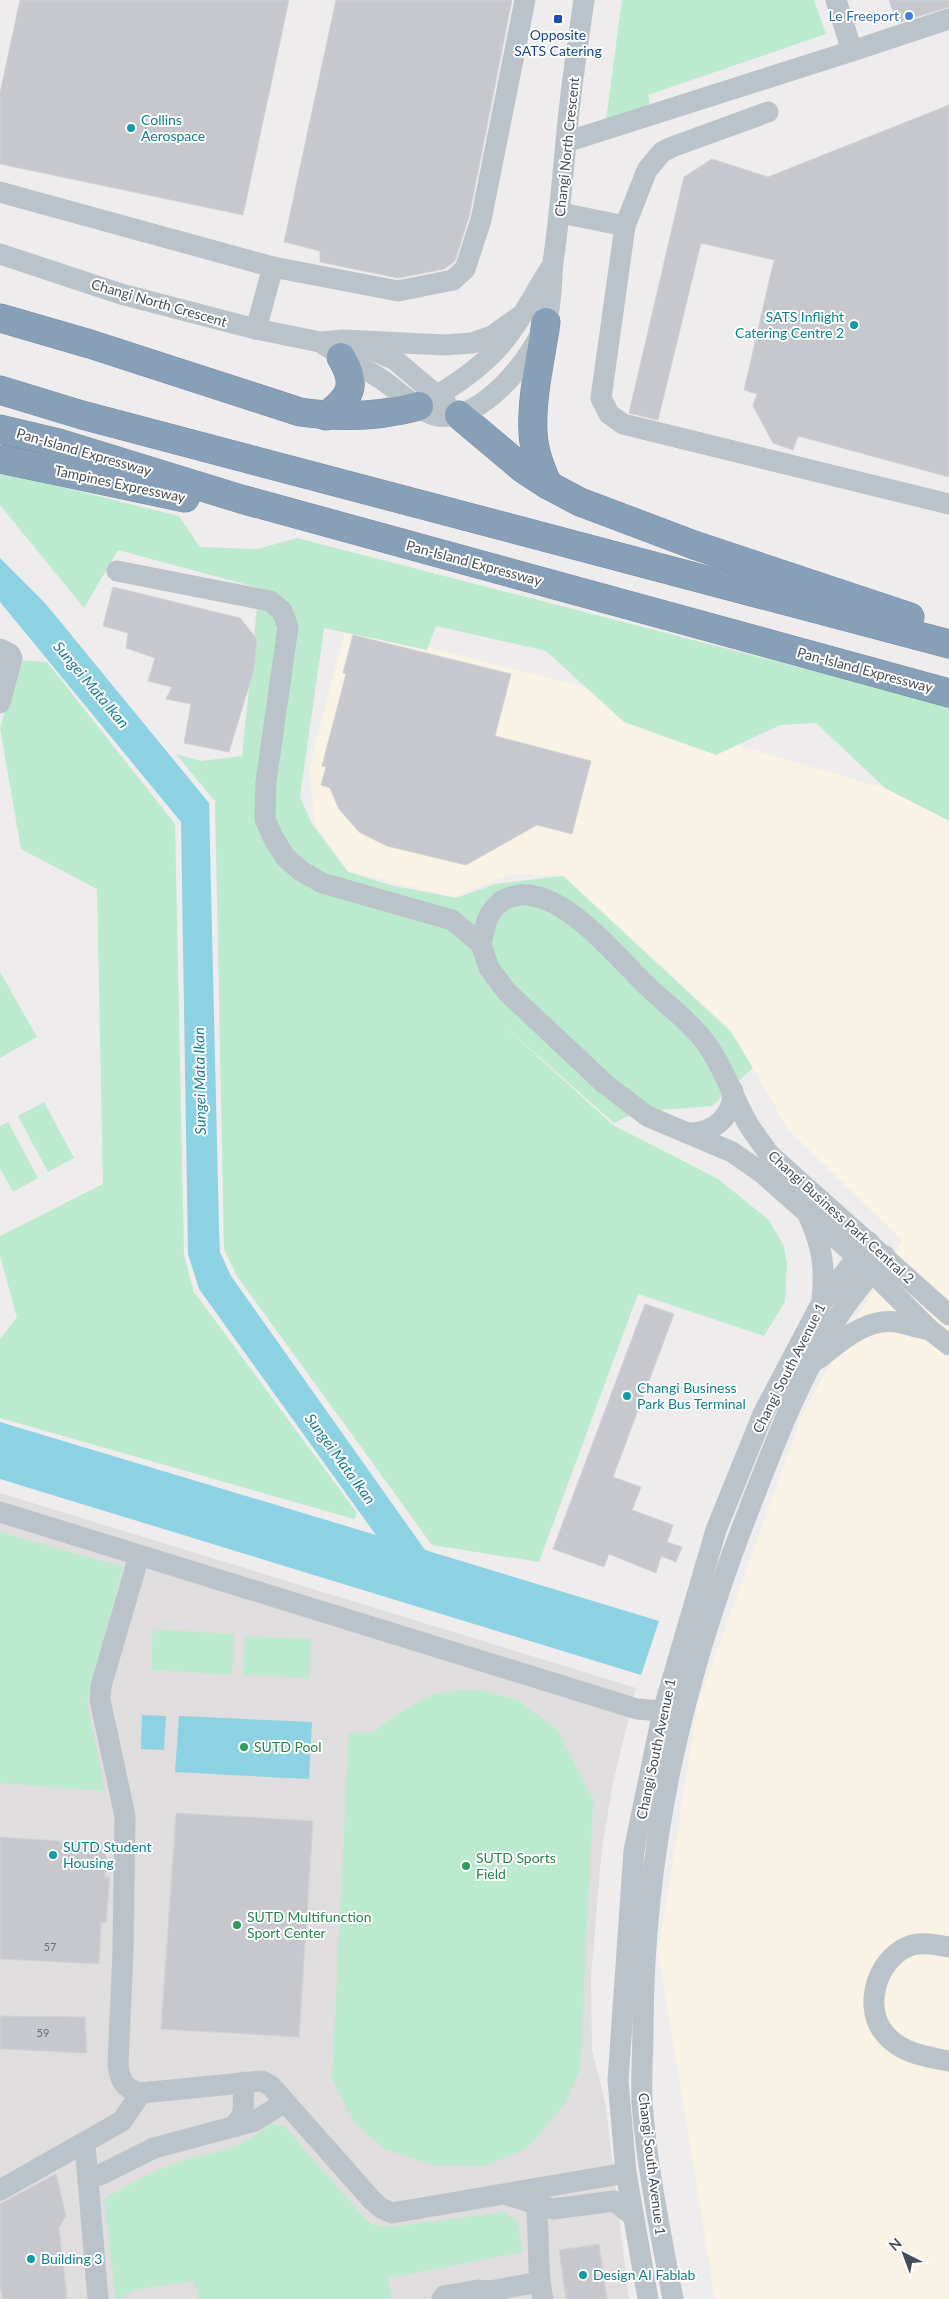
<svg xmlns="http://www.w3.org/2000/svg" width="949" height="2299" font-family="Lato,sans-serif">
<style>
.commercial{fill:#f9f3e5}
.education{fill:#dfdddd}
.green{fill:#bceace}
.water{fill:#8dd2e3}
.building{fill:#c7c8ce;stroke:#d0d2d7}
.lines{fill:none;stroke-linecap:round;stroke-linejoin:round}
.highway-casing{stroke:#728aa3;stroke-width:29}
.minor{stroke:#bbc3ca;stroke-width:21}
.highway{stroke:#879fb7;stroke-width:28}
.shop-dot{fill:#3f7fe0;stroke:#fff;stroke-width:2}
.transit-dot{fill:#1a4fb4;stroke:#fff;stroke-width:2}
.culture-dot{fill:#0f9aa8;stroke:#fff;stroke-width:2}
.leisure-dot{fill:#2e9e5b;stroke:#fff;stroke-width:2}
.labels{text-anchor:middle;stroke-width:4;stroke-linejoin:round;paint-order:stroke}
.number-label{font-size:11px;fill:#666d75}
.shop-label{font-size:14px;fill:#366cbe;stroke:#fff;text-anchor:end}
.transit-label{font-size:14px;fill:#164399;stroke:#fff}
.culture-label{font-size:14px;fill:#0d838f;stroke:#fff;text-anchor:start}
.street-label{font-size:14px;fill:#464f57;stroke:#fff}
.leisure-label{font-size:14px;fill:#27864d;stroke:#fff;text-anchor:start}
.water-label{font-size:15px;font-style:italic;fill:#187e98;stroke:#fff}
</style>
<rect width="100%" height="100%" fill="#eeecec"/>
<!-- commercial -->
<path class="commercial" d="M346 626 607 693 650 720 949 807V2299H715L658 1952 698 1703 804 1410 902 1241 788 1129 731 1030 564 876 511 874 453 897 348 871 315 824 309 769Z"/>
<!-- education -->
<path class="education" d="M0 1493 636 1688 613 1783 602 1847 591 1977 592 2050 605 2101 629 2299H0Z"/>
<!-- green -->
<g class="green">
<path d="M622 0H814L826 34 648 95 650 104 606 120Z"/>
<path d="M0 472 179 516 200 547 258 549 297 538 949 706V821L885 788 816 723 780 725 716 755 624 722 546 651 436 626 427 650 324 628 300 797 312 824 348 872 390 885 456 898 495 884 563 876 730 1031 753 1068 712 1106 637 1112 614 1123 501 1023 613 1125 718 1179 769 1220 784 1246 787 1264 785 1302 764 1336 638 1294 539 1562 432 1545 237 1276 224 1249 215 801 176 754 201 761 242 756 259 588 118 550 84 608 0 505Z"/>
<path d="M20 660 47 662 175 824 184 1255 194 1292 357 1513 354 1519 0 1418V1339L17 1317 0 1256V1236L103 1184 97 889 21 849 0 728Z"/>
<path d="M0 972 37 1037 0 1058Z"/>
<path d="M44 1102 74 1158 48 1172 18 1116Z"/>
<path d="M8 1122 38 1178 13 1192 0 1168V1126Z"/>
<path d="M0 1532 123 1567 87 1702 105 1791 0 1783Z"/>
<path d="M153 1629 234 1634 232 1675 151 1670Z"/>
<path d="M245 1636 311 1639 309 1678 243 1675Z"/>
<path d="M476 1689 517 1700 557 1729 593 1800 580 2070 562 2108 527 2148 485 2166 433 2165 384 2149 354 2122 332 2079 349 1733 373 1732 399 1713 433 1694Z"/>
<path d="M271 2124 283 2125 370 2224 390 2227 503 2212 516 2219 523 2252 388 2278 391 2299H199L194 2281 133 2290 121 2299H116L104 2198C126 2187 147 2174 170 2165 210 2150 235 2155 271 2124Z"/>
</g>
<!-- water -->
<g class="water">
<path d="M0 558 45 603 209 803 219 1228 220 1252 231 1276 425 1550 659 1621 641 1675 0 1479V1422L376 1535 199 1289 188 1254 181 822 0 602Z"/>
<path d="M142 1715 166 1716 164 1750 141 1749Z"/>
<path d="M179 1716 312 1722 309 1779 175 1772Z"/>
</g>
<!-- building -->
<g class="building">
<path d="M20 0H289L243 215 0 164V93Z"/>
<path d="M336 0H512L469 217 455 261 444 269 398 278 320 262V251L284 242Z"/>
<path d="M889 0H949V7L897 23Z"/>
<path d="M949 105V477L798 436 793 450 773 443 753 406 757 394 744 390 774 260 701 243 658 420 629 413 684 177 712 159 768 177Z"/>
<path d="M113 587 240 618 257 639 254 669 229 752 184 743 191 704 166 699 172 687 148 681 155 658 126 648 128 633 103 626Z"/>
<path d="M353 635 511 674 495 736 591 761 572 834 537 825 466 865 387 846 359 832 339 809 330 788 321 785 326 767 322 766 346 674 343 673Z"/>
<path d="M645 1304 674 1314 613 1477 641 1487 632 1510 673 1525 667 1542 682 1547 676 1562 661 1556 656 1573 609 1554 604 1567 553 1549Z"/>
<path d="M176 1813 313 1821 299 2037 161 2029Z"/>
<path d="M0 1837 106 1844 105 1877H110L106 1923H101L99 1964 0 1959Z"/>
<path d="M0 2016 85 2017 87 2053 0 2049Z"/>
<path d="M56 2174 66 2216 59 2227 67 2299H3L0 2287V2204Z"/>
<path d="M599 2244 607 2299H566L559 2250Z"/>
</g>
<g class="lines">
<!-- highway casing -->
<g class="highway-casing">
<g id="highway">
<path d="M0 318 90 344 300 412C341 418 379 417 419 406"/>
<path d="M546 322C541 358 531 397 533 433 534 452 541 469 548 485"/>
<path d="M0 390 82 415 949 644"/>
<path d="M459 415 522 468 548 485 580 502 694 545 910 617"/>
<path d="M326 416C351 397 358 385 341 357"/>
<path d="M0 429 59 443 241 499 949 693"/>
<path d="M0 459 185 498"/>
</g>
</g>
<!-- minor -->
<g class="minor">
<path d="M852 51 949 19"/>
<path d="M768 112 672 147 662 152 647 170 625 226 601 398 609 414 623 424 949 504"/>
<path d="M566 142 852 51 836 0"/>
<path d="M0 192 273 267 398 291 453 280 465 269 481 220 525 0"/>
<path d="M561 213 625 226"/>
<path d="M0 254 121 294 256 329 320 342 344 340 444 345 472 343 492 336 520 316"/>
<path d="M256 329 273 267"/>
<path d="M320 342C340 356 361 366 381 379 396 389 421 414 438 416 482 422 532 359 546 322 552 306 551 280 553 262 559 222 562 183 566 142 570 95 577 47 584 0"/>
<path d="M363 346 395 360 446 403"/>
<path d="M419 406C445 391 470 376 491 355 516 331 532 297 550 269"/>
<path d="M117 571 270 601 282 611 288 627 266 782 265 819 273 837 285 857 301 871 322 883 452 920 481 944 489 968 507 992 605 1084 647 1116 732 1152 762 1173 856 1256 930 1330 949 1345"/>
<path d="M0 649 10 654 12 658 0 703"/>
<path d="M481 944C485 922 491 901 514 896 560 885 616 956 645 984 663 1002 690 1021 705 1042 724 1067 732 1096 747 1122 753 1133 762 1143 769 1154L949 1315"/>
<path d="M691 1133C715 1132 733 1116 733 1091"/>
<path d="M809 1217C823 1248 825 1268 822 1301"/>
<path d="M818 1359C840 1342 865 1318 896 1322 907 1324 919 1328 930 1330"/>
<path d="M0 1512 637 1709 663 1711"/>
<path d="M139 1556 101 1686 100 1700 125 1816 123 1951 118 2064C120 2081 124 2089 141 2093L262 2081 271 2086 372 2200 381 2208 392 2213 626 2173"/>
<path d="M949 1947C936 1945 920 1941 907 1947 876 1961 862 2009 886 2035 901 2053 927 2057 949 2061"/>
<path d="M235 2127 243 2112 244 2082"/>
<path d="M85 2144 98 2299"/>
<path d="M100 2175 154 2148 255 2121 285 2102"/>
<path d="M0 2190 122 2121 141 2093"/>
<path d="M507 2195 553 2209 614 2201 632 2215"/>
<path d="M538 2205C536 2217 538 2225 538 2236 539 2258 538 2277 543 2299"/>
<path d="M442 2299 444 2296 478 2290 490 2291 539 2282"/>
<path d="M648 2299 626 2173 618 2080 634 1851 663 1711 716 1530 763 1414 822 1302 869 1242"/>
<path d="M673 2299C661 2235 647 2169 642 2103 641 2078 643 2052 643 2026 644 1846 683 1679 748 1512 774 1445 799 1378 838 1317 851 1296 869 1276 885 1256"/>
</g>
<!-- highway -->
<use href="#highway" class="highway"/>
</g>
<!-- markers -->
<circle class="shop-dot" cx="909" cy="16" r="5"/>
<rect class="transit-dot" x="553" y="14" width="10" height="10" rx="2.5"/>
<g class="culture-dot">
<circle cx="131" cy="128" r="5"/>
<circle cx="854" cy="325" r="5"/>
<circle cx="627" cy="1396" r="5"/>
<circle cx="53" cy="1855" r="5"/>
<circle cx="31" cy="2259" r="5"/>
<circle cx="583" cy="2275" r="5"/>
</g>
<g class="leisure-dot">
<circle cx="244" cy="1747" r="5"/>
<circle cx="466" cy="1866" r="5"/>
<circle cx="237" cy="1925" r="5"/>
</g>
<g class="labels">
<!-- number labels -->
<g class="number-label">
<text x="50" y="1951">57</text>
<text x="43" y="2037">59</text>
</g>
<!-- shop labels -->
<g class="shop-label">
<text x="899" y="21">Le Freeport</text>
</g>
<!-- transit labels -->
<g class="transit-label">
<text x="558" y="40">Opposite<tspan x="558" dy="16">SATS Catering</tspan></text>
</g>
<!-- culture labels -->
<g class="culture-label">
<text x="141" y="125">Collins<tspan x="141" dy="16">Aerospace</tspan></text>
<text x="844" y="322" text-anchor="end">SATS Inflight<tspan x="844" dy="16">Catering Centre 2</tspan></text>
<text x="637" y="1393">Changi Business<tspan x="637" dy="16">Park Bus Terminal</tspan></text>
<text x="63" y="1852">SUTD Student<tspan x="63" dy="16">Housing</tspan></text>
<text x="41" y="2264">Building 3</text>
<text x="593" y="2280">Design AI Fablab</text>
</g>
<!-- street labels -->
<g class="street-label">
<text transform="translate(567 147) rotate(-84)" y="5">Changi North Crescent</text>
<text transform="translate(159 303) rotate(16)" y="5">Changi North Crescent</text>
<text transform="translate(84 452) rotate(16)" y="5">Pan-Island Expressway</text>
<text transform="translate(120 484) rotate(12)" y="5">Tampines Expressway</text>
<text transform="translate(474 563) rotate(15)" y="5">Pan-Island Expressway</text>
<text transform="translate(865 670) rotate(15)" y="5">Pan-Island Expressway</text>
<text transform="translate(841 1217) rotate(42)" y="5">Changi Business Park Central 2</text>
<text transform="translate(789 1368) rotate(-63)" y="5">Changi South Avenue 1</text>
<text transform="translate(656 1749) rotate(-78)" y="5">Changi South Avenue 1</text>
<text transform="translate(652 2164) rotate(83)" y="5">Changi South Avenue 1</text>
</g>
<!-- leisure labels -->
<g class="leisure-label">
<text x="254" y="1752">SUTD Pool</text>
<text x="476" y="1863">SUTD Sports<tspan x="476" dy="16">Field</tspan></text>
<text x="247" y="1922">SUTD Multifunction<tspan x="247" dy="16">Sport Center</tspan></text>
</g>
<!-- water labels -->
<g class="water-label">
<text transform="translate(91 685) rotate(50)" y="5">Sungei Mata Ikan</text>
<text transform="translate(200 1081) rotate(-91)" y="5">Sungei Mata Ikan</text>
<text transform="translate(340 1459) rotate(54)" y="5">Sungei Mata Ikan</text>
</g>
</g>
<!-- north arrow -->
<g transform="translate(904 2254) rotate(318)" stroke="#ffffff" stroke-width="4" paint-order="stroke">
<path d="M0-4L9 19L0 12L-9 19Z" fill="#464f57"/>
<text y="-8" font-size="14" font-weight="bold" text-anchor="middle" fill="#464f57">N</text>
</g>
</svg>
